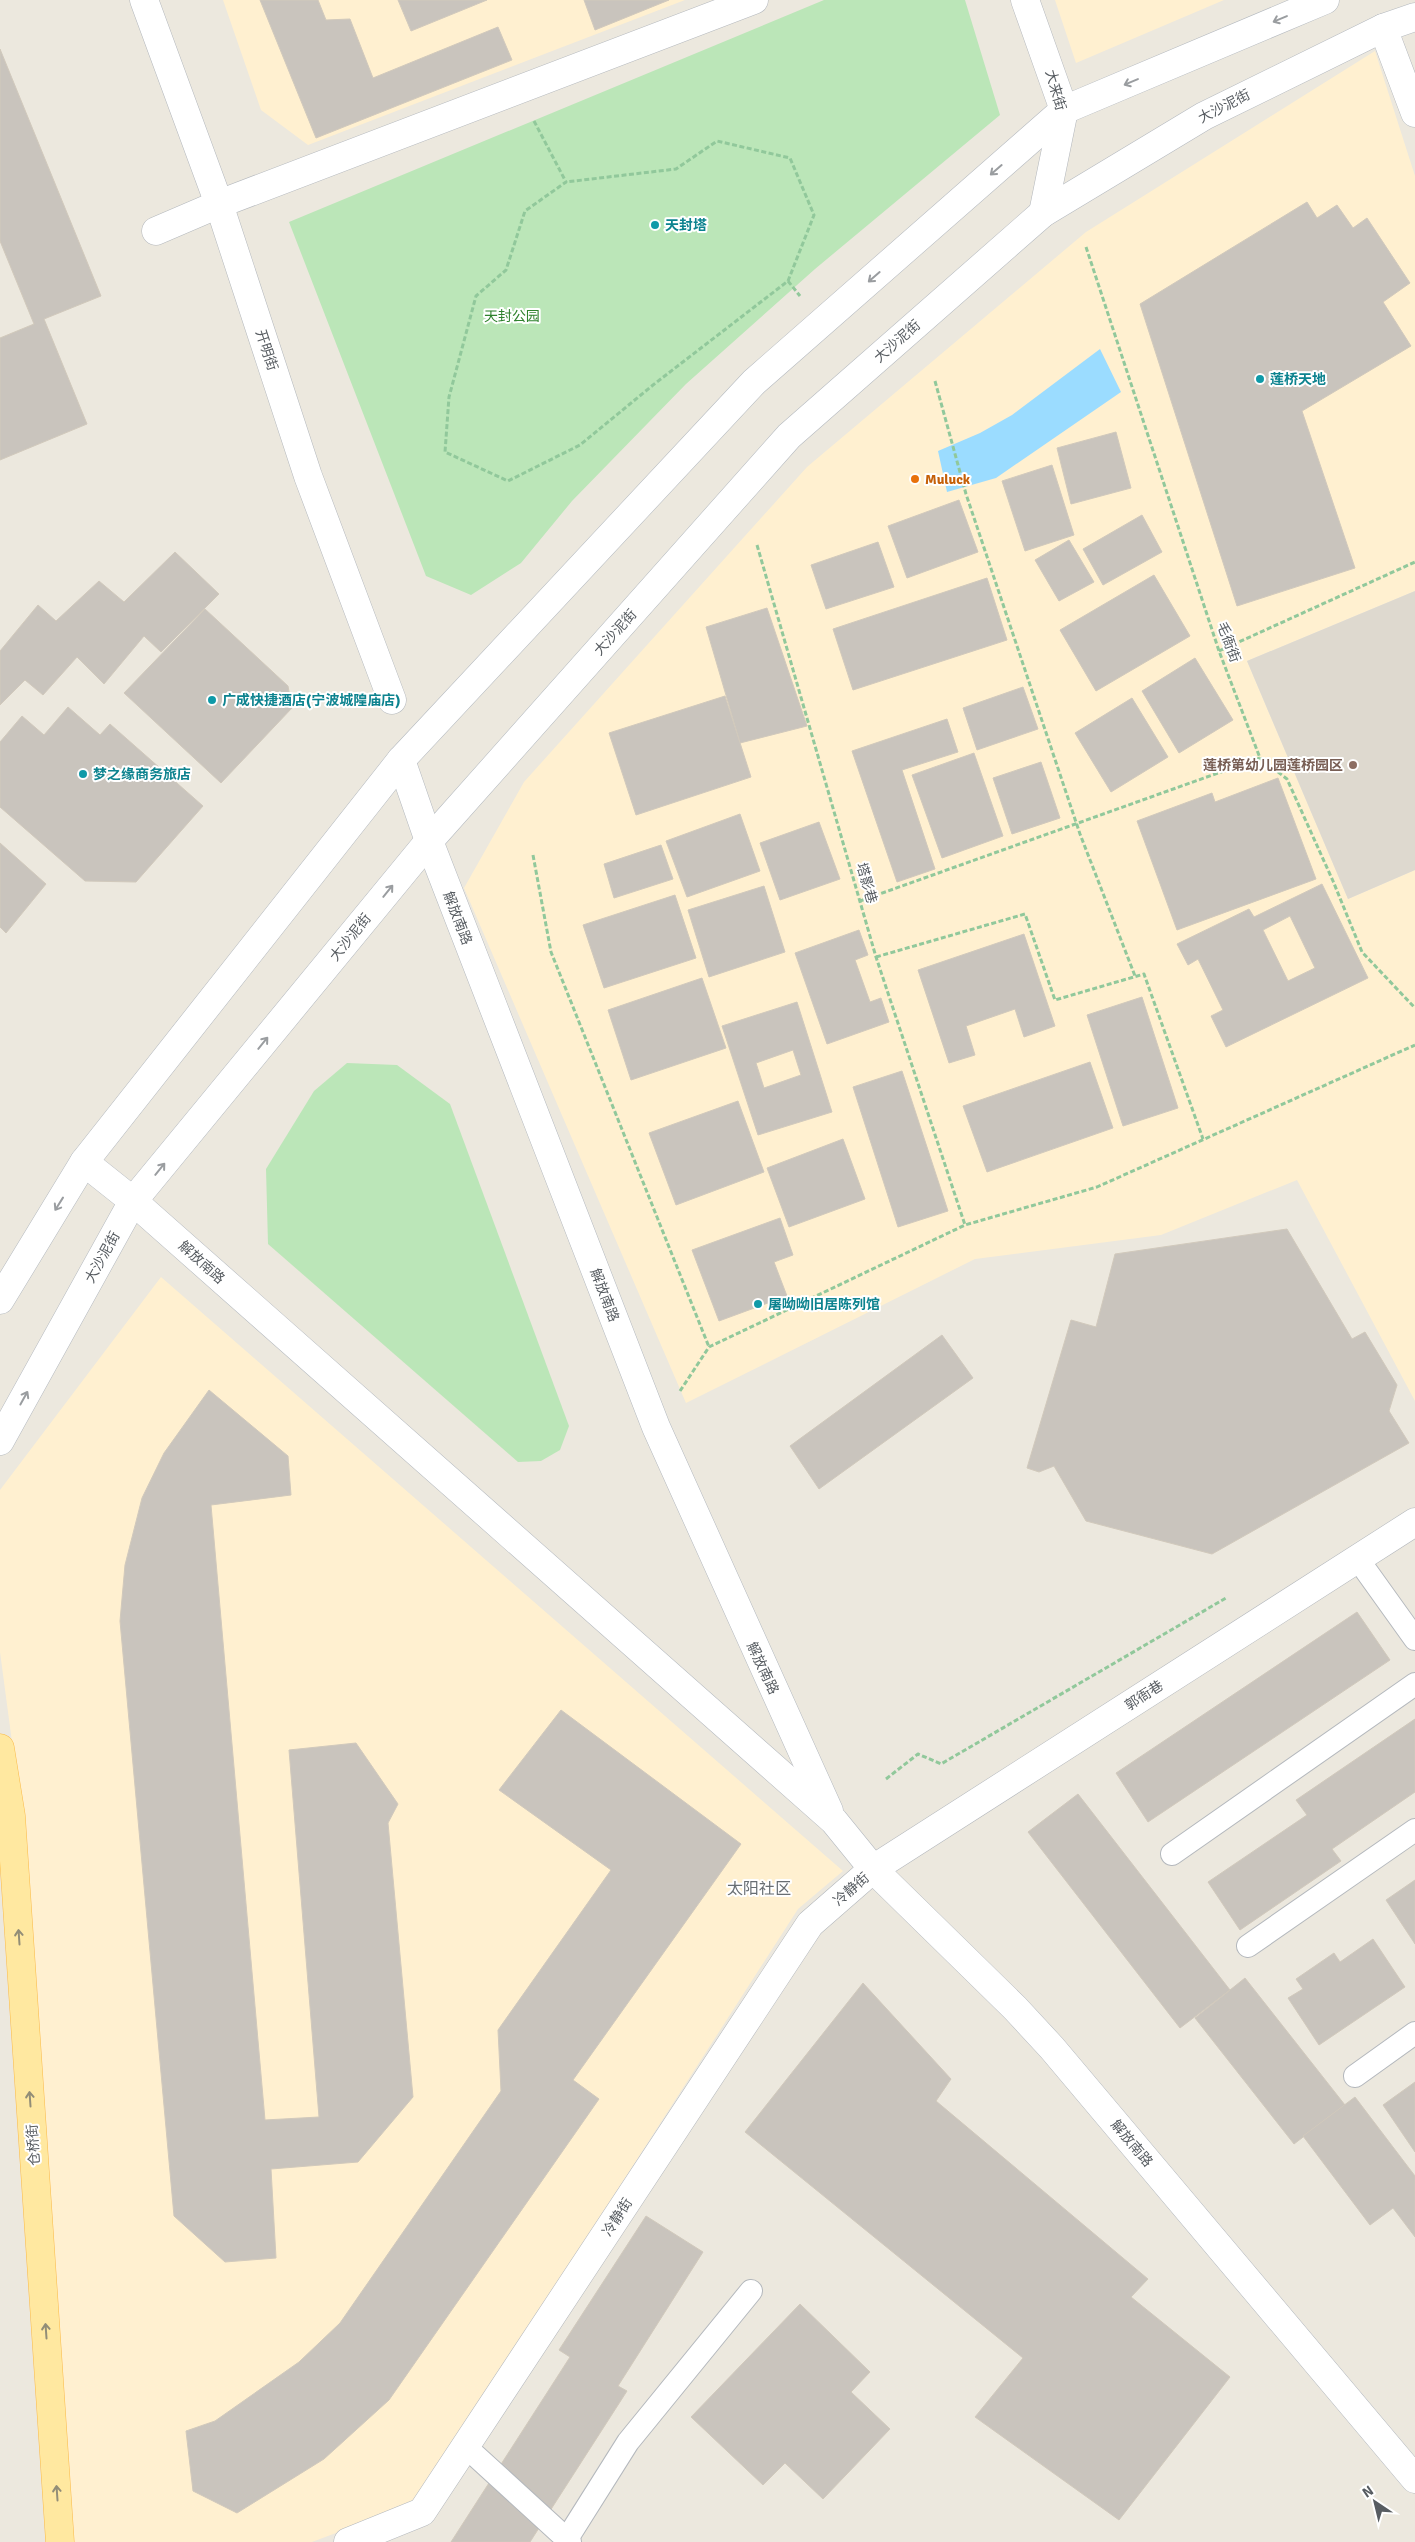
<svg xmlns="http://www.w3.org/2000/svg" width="1415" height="2542" font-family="Signika,'Noto Sans SC',sans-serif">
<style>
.commercial{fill:#fff0d0}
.education{fill:#ded9cf}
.green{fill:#bbe6b8}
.water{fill:#9bdcff}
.building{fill:#c9c4bd;stroke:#d1c9bc;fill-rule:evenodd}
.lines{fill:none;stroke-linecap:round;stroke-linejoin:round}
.lane-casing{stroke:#b4b8bd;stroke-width:24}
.street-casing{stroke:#b4b8bd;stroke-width:29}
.secondary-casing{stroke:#b4b9bf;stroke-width:29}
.primary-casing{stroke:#fbba48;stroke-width:29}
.path{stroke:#91c89b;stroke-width:3;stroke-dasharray:5 2.5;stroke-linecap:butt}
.lane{stroke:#fff;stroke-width:22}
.street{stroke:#fff;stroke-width:28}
.secondary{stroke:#fff;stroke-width:28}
.primary{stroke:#ffe8a0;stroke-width:28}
.oneway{stroke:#9a9da0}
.oneway2{stroke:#928d77}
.culture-dot{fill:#0f9aa8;stroke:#fff;stroke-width:2}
.food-dot{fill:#e8710a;stroke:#fff;stroke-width:2}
.education-dot{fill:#8d6e63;stroke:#fff;stroke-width:2}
.labels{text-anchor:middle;stroke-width:4;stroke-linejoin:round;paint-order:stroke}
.street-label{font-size:14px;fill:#575c61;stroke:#fff}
.culture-label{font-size:14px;font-weight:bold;fill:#0d838f;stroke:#fff;text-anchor:start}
.park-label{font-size:14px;fill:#30822e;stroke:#fff}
.food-label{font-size:14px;font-weight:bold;fill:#c56008;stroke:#fff;text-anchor:start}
.education-label{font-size:14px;font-weight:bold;fill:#785e54;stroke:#fff;text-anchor:end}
.quarter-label{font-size:16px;fill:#686e73;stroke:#fff}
</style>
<rect width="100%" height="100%" fill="#ece8de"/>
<!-- commercial -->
<g class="commercial">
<path d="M223 0H685L308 145 261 110Z"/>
<path d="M1055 0H1224L1076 63Z"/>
<path d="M1375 51 1415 176V591L1247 661 1348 899 1415 870V1401L1297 1180 1161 1235 975 1259 686 1403 464 888 524 782 807 467 1086 232Z"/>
<path d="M161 1277 843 1871 798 1909 416 2503 312 2542H74L22 1817 0 1652V1490Z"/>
</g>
<!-- education -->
<path class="education" d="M1415 591V870L1348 899 1247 661Z"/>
<!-- green -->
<g class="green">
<path d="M824 0H965L1000 115 815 269 686 384 572 501 521 563 471 595 426 576 289 222Z"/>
<path d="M347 1063 397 1065 450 1104 569 1426 560 1450 541 1461 518 1462 268 1244 266 1169 314 1091Z"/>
</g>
<!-- water -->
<path class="water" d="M1100 349 1121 392 996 478 947 492 938 451 980 433 1012 415Z"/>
<!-- building -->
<g class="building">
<path d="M260 0H318L326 20 350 19 373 78 498 27 512 60 316 138Z"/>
<path d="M398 0H487L411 31Z"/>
<path d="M584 0H669L595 30Z"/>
<path d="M0 49 101 296 44 319 87 424 0 460V338L34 324 0 241Z"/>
<path d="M1307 202 1317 218 1337 205 1353 228 1367 218 1410 283 1383 302 1411 346 1302 411 1355 568 1237 606 1140 304Z"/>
<path d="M1116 432 1131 488 1071 504 1057 448Z"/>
<path d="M1052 465 1074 535 1025 551 1002 481Z"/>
<path d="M959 500 978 552 907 578 888 526Z"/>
<path d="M1142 515 1162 552 1103 585 1083 549Z"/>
<path d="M1069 540 1094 582 1059 601 1035 560Z"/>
<path d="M878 542 894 587 826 609 811 565Z"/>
<path d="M175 552 219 594 161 652 144 636 104 684 77 657 43 695 25 680 0 705V651L38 605 56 621 99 581 124 602Z"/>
<path d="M1154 575 1190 636 1096 691 1060 630Z"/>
<path d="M987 578 1007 640 853 690 833 629Z"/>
<path d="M767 608 807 726 740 743 706 627Z"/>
<path d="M205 609 288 686 292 708 221 783 124 693Z"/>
<path d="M1195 658 1233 720 1179 753 1142 691Z"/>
<path d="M1023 687 1038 729 977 750 963 708Z"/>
<path d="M725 696 751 777 636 815 609 733Z"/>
<path d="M1132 698 1168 757 1111 792 1075 733Z"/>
<path d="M68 707 100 735 110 724 203 806 136 882 85 881 0 807V742L22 716 44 735Z"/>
<path d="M947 719 958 752 902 770 935 869 897 882 852 751Z"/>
<path d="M974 753 1003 836 942 858 912 775Z"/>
<path d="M1041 762 1060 818 1012 834 993 778Z"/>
<path d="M1278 778 1316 879 1177 930 1137 821 1212 793 1215 802Z"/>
<path d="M740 814 760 871 687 897 666 841Z"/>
<path d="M819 822 840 879 780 900 760 843Z"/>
<path d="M0 843 46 884 6 933 0 927Z"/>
<path d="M661 845 673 879 614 898 604 864Z"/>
<path d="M1322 884 1368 978 1226 1047 1211 1016 1223 1010 1198 959 1188 965 1177 944 1249 909 1254 917ZM1290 916 1315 968 1288 981 1263 930Z"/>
<path d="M764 886 785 952 709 977 688 910Z"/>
<path d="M675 895 696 958 604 988 583 925Z"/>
<path d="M859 930 868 955 855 960 870 1002 881 998 889 1022 827 1044 795 953Z"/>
<path d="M1024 934 1055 1026 1024 1037 1015 1009 966 1026 975 1055 949 1063 918 970Z"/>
<path d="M702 978 726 1048 631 1080 608 1010Z"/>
<path d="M1142 997 1178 1108 1123 1126 1087 1015Z"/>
<path d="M797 1002 832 1112 758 1135 722 1026ZM793 1050 801 1075 764 1088 756 1063Z"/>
<path d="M1090 1062 1113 1128 987 1172 963 1106Z"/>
<path d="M902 1071 948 1211 898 1227 853 1087Z"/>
<path d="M738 1101 764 1172 676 1205 649 1133Z"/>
<path d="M843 1139 865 1199 789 1227 767 1168Z"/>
<path d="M780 1218 793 1255 774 1262 787 1296 719 1321 692 1250Z"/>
<path d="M1287 1229 1352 1339 1365 1332 1397 1385 1389 1411 1409 1443 1212 1554 1086 1521 1054 1466 1039 1472 1027 1468 1071 1320 1096 1327 1115 1254Z"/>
<path d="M942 1335 973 1378 819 1489 790 1446Z"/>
<path d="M209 1390 288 1456 291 1495 211 1505 265 2120 319 2117 289 1750 356 1743 398 1804 388 1823 413 2097 358 2162 271 2169 276 2258 225 2262 174 2216 120 1621 125 1565 142 1498 164 1453Z"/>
<path d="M1357 1612 1390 1660 1148 1822 1116 1773Z"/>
<path d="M561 1710 741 1844 573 2080 599 2099 389 2400 324 2459 237 2513 193 2491 186 2431 215 2421 299 2362 340 2323 501 2091 498 2030 611 1870 499 1790Z"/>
<path d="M1415 1719V1792L1332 1849 1341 1861 1240 1930 1208 1882 1307 1815 1296 1800Z"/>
<path d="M1078 1794 1230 1990 1180 2028 1028 1832Z"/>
<path d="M1415 1880V1944L1386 1900Z"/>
<path d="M1373 1939 1405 1987 1319 2045 1288 1998 1303 1989 1296 1979 1334 1953 1340 1962Z"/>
<path d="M1245 1978 1345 2105 1294 2144 1195 2018Z"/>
<path d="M863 1983 951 2079 936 2101 1148 2279 1131 2297 1230 2377 1119 2520 975 2417 1023 2358 745 2132Z"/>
<path d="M1415 2082V2152L1383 2105Z"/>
<path d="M1355 2097 1415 2176V2237L1393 2208 1370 2225 1303 2136Z"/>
<path d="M646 2216 703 2252 618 2386 627 2391 530 2542H451L570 2357 559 2350Z"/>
<path d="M800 2304 870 2372 851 2392 890 2429 823 2499 785 2463 763 2485 691 2417Z"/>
</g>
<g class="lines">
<!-- lane casing -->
<g class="lane-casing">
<g id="lane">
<path d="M1357 1558 1415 1639"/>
<path d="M1172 1854 1415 1684"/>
<path d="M1248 1946 1415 1830"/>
<path d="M1355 2076 1415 2033"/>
<path d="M466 2447 570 2542"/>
<path d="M565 2542 628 2442 751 2291"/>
</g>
</g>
<!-- street casing -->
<g class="street-casing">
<g id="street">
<path d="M144 0 219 204 308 476 392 700"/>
<path d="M1025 0 1064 110 1043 213"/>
<path d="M1383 28 1415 113"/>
<path d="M156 231 219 204 754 0"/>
<path d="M348 2542 422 2512 810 1924 873 1869 1415 1522"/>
</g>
</g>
<!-- secondary casing -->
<g class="secondary-casing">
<g id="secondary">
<path d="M401 760 429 841 656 1427 829 1811"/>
<path d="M84 1162 133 1201 834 1821 873 1869 1015 2008 1052 2048 1415 2479"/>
<path d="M0 1300 84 1162 401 760 754 382 1064 110 1325 0"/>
<path d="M0 1441 133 1201 429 841 789 436 1043 213 1204 116 1383 28 1415 17"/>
</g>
</g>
<!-- primary casing -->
<g class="primary-casing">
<path id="primary" d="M0 1748 11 1816 60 2542"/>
</g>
<!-- path -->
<g class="path">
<path d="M534 121 566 182 525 211 506 270 476 296 449 397 445 452 508 481 580 445 653 385 788 281 814 215 790 158 717 141 676 169 566 182"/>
<path d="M1086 247 1219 651 1260 758 1287 779 1333 881 1362 952 1415 1008"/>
<path d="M788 281 800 296"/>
<path d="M935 381 966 494 1080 834 1135 976"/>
<path d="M757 545 876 957 965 1225"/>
<path d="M1219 651 1415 562"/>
<path d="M533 855 551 952 709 1347"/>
<path d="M860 901 1260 758"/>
<path d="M876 957 1025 914 1055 1000 1144 974 1203 1139"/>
<path d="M680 1391 709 1347 965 1225 1097 1187 1415 1045"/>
<path d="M886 1779 918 1754 941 1764 1226 1598"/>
</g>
<!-- lane -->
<use href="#lane" class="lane"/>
<!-- street -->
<use href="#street" class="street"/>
<!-- secondary -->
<use href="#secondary" class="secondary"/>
<!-- primary -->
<use href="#primary" class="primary"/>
</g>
<!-- one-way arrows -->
<defs><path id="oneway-shaft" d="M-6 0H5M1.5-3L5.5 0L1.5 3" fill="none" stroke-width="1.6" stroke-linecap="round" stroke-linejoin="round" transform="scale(1.25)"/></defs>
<g class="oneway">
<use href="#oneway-shaft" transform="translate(1280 19) rotate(157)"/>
<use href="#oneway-shaft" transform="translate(1131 82) rotate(157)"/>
<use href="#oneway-shaft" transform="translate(996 170) rotate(139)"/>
<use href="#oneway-shaft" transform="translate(874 277) rotate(139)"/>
<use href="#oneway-shaft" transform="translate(388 891) rotate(-51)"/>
<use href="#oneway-shaft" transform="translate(263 1043) rotate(-51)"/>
<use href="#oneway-shaft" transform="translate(160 1169) rotate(-51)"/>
<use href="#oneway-shaft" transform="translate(59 1204) rotate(122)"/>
<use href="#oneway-shaft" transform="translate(24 1398) rotate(-61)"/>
</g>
<g class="oneway2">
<use href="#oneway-shaft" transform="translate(19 1937) rotate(-94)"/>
<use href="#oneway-shaft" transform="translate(30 2099) rotate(-94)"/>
<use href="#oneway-shaft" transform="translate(46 2331) rotate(-94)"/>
<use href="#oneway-shaft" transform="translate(57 2493) rotate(-94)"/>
</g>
<!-- markers -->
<g class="culture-dot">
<circle cx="655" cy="225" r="5"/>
<circle cx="1260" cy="379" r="5"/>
<circle cx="212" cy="700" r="5"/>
<circle cx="83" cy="774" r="5"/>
<circle cx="758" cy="1304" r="5"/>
</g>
<circle class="food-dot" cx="915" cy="479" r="5"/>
<circle class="education-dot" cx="1353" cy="765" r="5"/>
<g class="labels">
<!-- street labels -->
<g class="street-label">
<text transform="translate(1056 90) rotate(74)" y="5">大来街</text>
<text transform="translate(1224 106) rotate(-27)" y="5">大沙泥街</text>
<text transform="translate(897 341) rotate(-41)" y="5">大沙泥街</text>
<text transform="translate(267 350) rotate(72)" y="5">开明街</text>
<text transform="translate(615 632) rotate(-48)" y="5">大沙泥街</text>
<text transform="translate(1229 642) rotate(70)" y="5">毛衙街</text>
<text transform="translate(867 883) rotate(74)" y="5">塔影巷</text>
<text transform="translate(458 918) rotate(69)" y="5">解放南路</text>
<text transform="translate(350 937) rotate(-51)" y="5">大沙泥街</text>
<text transform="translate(102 1257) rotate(-61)" y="5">大沙泥街</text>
<text transform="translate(202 1262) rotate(42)" y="5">解放南路</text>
<text transform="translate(605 1295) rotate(69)" y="5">解放南路</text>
<text transform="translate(763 1668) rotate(65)" y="5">解放南路</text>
<text transform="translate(1144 1695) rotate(-33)" y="5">郭衙巷</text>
<text transform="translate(851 1889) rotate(-41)" y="5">冷静街</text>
<text transform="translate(1132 2143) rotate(50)" y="5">解放南路</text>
<text transform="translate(33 2145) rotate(-94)" y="5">仓桥街</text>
<text transform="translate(617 2217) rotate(-57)" y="5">冷静街</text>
</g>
<!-- culture labels -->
<g class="culture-label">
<text x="665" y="230">天封塔</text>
<text x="1270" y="384">莲桥天地</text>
<text x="222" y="705">广成快捷酒店(宁波城隍庙店)</text>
<text x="93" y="779">梦之缘商务旅店</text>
<text x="768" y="1309">屠呦呦旧居陈列馆</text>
</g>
<!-- park labels -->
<g class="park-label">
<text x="512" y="321">天封公园</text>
</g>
<!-- food labels -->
<g class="food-label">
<text x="925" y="484">Muluck</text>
</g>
<!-- education labels -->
<g class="education-label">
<text x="1343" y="770">莲桥第幼儿园莲桥园区</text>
</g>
<!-- quarter labels -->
<g class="quarter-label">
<text x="759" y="1894">太阳社区</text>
</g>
</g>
<!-- north arrow -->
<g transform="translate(1375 2502) rotate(325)" stroke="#ffffff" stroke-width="4" paint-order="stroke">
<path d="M0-4L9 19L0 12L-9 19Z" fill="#575c61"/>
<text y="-8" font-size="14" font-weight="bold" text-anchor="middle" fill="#575c61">N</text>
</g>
</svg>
